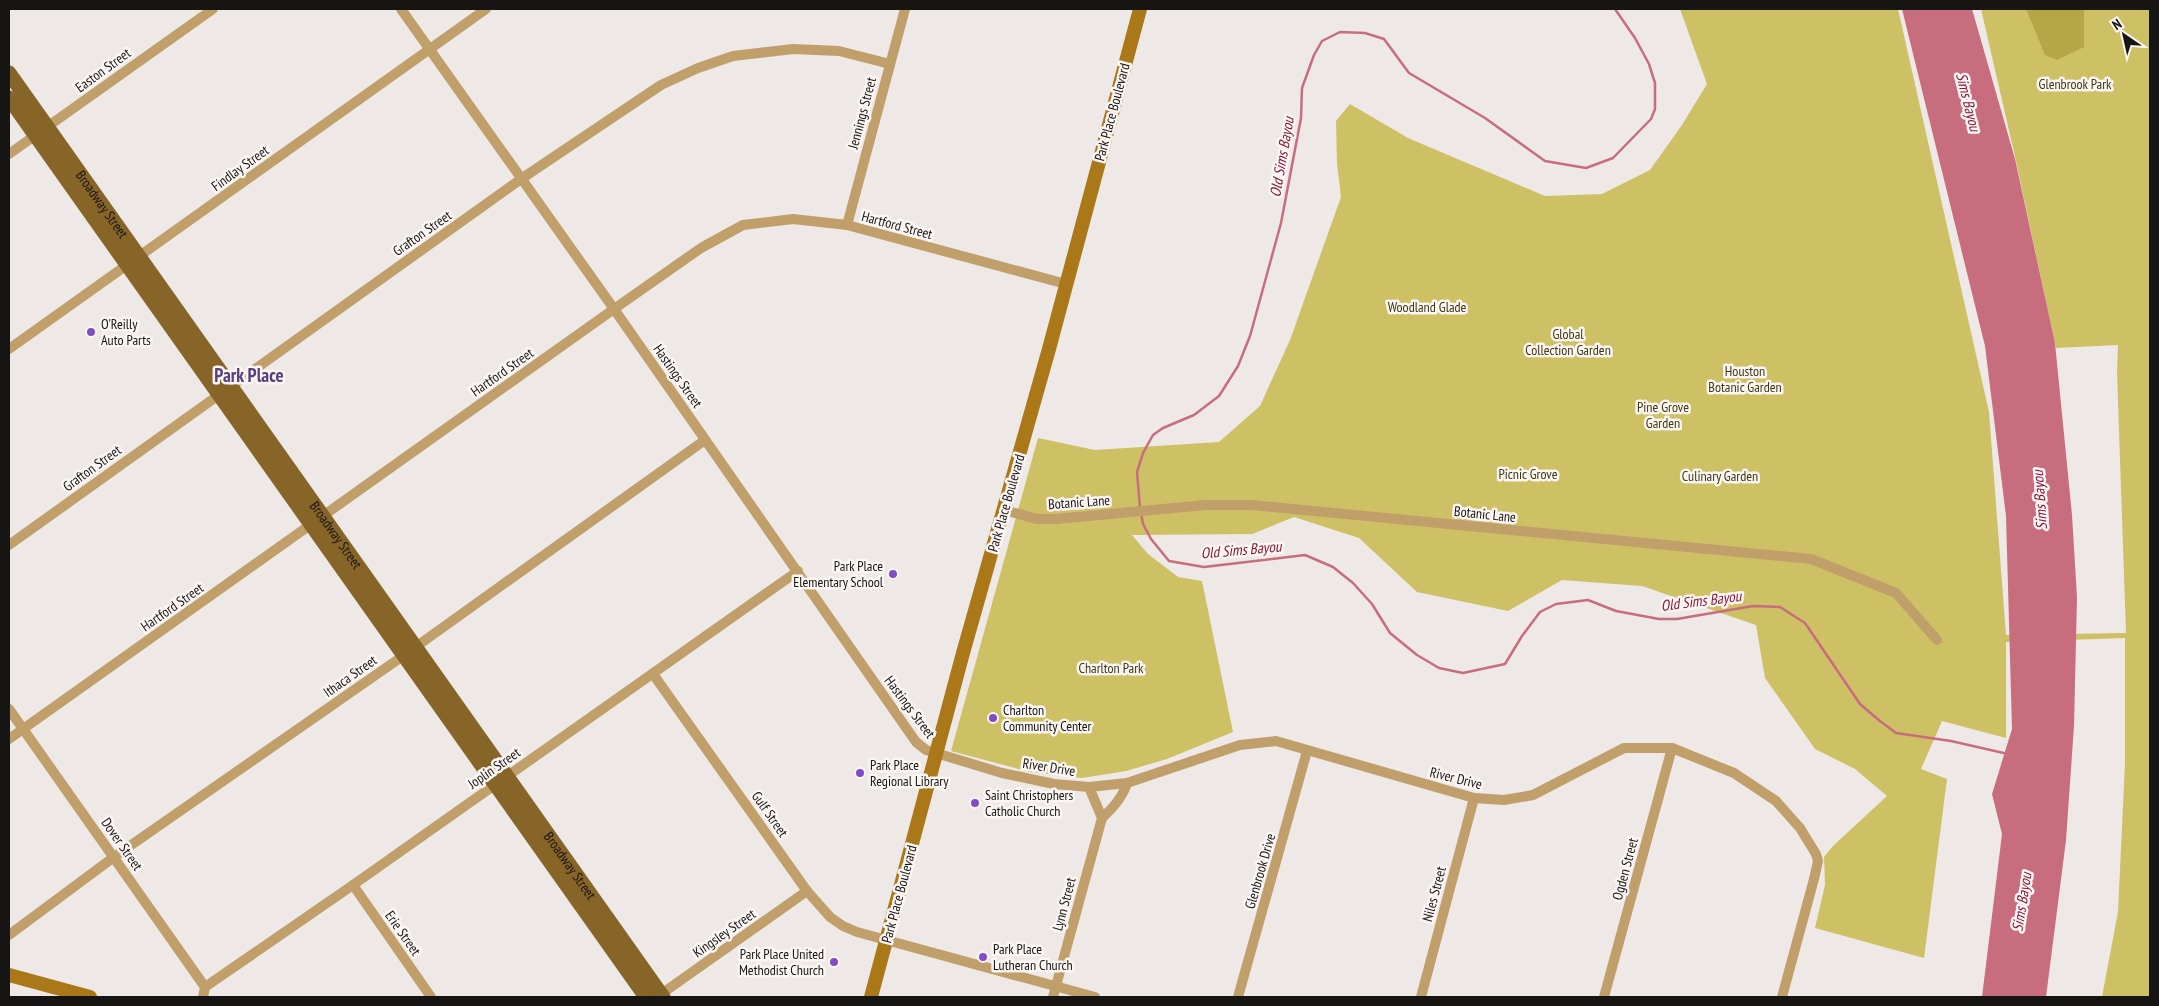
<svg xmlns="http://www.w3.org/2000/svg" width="2159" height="1006" font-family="'PT Sans Narrow',sans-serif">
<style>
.green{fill:#cec064}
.forest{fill:#b5a648}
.water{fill:#c86d7e}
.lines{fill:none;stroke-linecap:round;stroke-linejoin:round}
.stream{stroke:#c86d7e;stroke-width:2.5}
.street{stroke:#c09f6b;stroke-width:10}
.secondary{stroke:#aa7818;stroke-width:14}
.primary{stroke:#876427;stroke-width:15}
.poi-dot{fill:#814dc5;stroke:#fbf6f3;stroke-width:2}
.labels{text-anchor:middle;stroke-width:5;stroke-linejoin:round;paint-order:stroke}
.street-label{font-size:14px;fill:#171514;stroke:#fbf6f3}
.park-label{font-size:14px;fill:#3e3810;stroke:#fbf6f3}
.poi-label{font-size:14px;fill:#171514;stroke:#fbf6f3;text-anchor:start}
.water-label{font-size:15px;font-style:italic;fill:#86173a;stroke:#fbf6f3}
.district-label{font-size:19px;font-weight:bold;fill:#58407d;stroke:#fbf6f3}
</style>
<rect width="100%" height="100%" fill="#eee9e6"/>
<!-- green -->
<path class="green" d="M1680 9H1898L1989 412 2006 635 2126 633 2117 372 2118 345 2056 348 2014 152 1981 9H2150V997H2102L2118 912 2125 763V638L2006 642V738L1942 721 1921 769 1947 779 1924 958 1815 928 1825 885 1824 857 1833 846 1887 796 1855 769 1815 749 1765 678 1756 625 1642 586 1562 580 1508 611 1417 592 1359 538 1294 517 1252 534 1132 535 1148 554 1178 577 1202 581 1233 732 1167 759 1126 771 1082 778 1030 772 951 751 1038 438 1095 450 1219 442 1260 406 1290 340 1341 197 1337 163 1336 121 1350 104 1408 138 1545 196 1602 194 1650 170 1682 125 1707 84Z"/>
<!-- forest -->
<path class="forest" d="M2026 9H2084V47L2057 60 2045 55Z"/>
<!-- water -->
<path class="water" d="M1902 9H1972L2015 159 2055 343 2072 515 2077 597 2074 726 2066 840 2046 997H1982L2002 834 1992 794 2012 729 2006 516 1985 346Z"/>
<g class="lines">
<!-- stream -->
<g class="stream">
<path d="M1140 508 1137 472 1143 453 1153 435 1163 428 1194 415 1219 396 1238 366 1250 336 1281 223 1301 118 1302 88 1314 55 1322 41 1340 32 1365 33 1384 39 1409 73 1485 118 1545 161 1586 168 1613 158 1651 119 1655 109V83L1649 64 1635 38 1615 9"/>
<path d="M1141 513 1143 524 1151 539 1169 561 1204 567 1305 555 1333 567 1353 583 1372 604 1390 633 1417 655 1439 668 1463 673 1505 664 1522 636 1540 612 1556 604 1588 600 1616 611 1659 619H1677L1753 606 1780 607 1805 623 1860 704 1880 721 1896 733 1951 741 2008 754"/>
</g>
<!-- street -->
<g class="street">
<path d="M401 9 614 309 916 742 926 750 1002 773 1054 784 1089 787 1127 783 1240 745 1276 741 1474 798 1504 800 1533 795 1624 748H1672L1734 773 1776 801 1800 828 1816 854 1818 861 1814 879 1782 997"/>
<path d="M9 154 213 9"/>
<path d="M847 225 905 9"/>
<path d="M9 349 486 9"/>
<path d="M1004 510 1037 519H1056L1206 505H1251L1811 559 1896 593 1937 640"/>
<path d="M9 545 521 179 661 85 698 68 733 56 793 49 839 51 890 64"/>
<path d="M653 674 807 891 830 917 843 926 857 932 1095 997"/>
<path d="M9 709 205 987 203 997"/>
<path d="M9 739 614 309 701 248 743 225 793 219 847 225 1066 284"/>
<path d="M1102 818C1113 808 1123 797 1127 783"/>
<path d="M353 885 431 997"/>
<path d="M9 935 114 857 403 656 705 440"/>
<path d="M205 987 353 885 798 571"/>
<path d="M657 997 807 891"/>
<path d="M1053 997 1102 818 1089 787"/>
<path d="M1238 997 1307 751"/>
<path d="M1421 997 1474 798"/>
<path d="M1604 997 1672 748"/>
</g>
<!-- secondary -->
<g class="secondary">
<path d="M9 975 90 997"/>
<path d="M871 997 963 653 1049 349 1140 9"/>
</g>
<!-- primary -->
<g class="primary">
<path id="s1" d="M9 73 663 997"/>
<path d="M9 98 646 997"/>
</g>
</g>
<!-- markers -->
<g class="poi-dot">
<circle cx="91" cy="332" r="5"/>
<circle cx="893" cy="574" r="5"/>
<circle cx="993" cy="718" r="5"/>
<circle cx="860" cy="773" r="5"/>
<circle cx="975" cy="803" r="5"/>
<circle cx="983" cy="957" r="5"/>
<circle cx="834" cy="962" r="5"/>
</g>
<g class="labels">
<!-- street labels -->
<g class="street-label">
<text transform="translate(103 70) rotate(-36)" y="5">Easton Street</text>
<text transform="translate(1112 112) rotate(-75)" y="5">Park Place Boulevard</text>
<text transform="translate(862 113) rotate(-75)" y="5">Jennings Street</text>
<text transform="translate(240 168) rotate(-36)" y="5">Findlay Street</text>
<text dy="5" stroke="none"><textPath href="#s1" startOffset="161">Broadway Street</textPath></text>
<text transform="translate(897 225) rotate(15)" y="5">Hartford Street</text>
<text transform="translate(422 233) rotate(-35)" y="5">Grafton Street</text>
<text transform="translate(502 372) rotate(-35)" y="5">Hartford Street</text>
<text transform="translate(678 376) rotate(55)" y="5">Hastings Street</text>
<text transform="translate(92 468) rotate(-36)" y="5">Grafton Street</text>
<text transform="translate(1079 502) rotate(-4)" y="5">Botanic Lane</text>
<text transform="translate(1006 503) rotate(-74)" y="5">Park Place Boulevard</text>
<text transform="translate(1485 514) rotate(6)" y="5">Botanic Lane</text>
<text dy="5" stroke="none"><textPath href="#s1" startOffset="566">Broadway Street</textPath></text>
<text transform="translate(172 607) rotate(-35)" y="5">Hartford Street</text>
<text transform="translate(350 676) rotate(-35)" y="5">Ithaca Street</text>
<text transform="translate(910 707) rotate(53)" y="5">Hastings Street</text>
<text transform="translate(1049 767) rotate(9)" y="5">River Drive</text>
<text transform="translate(494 768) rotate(-35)" y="5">Joplin Street</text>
<text transform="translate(1456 778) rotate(14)" y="5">River Drive</text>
<text transform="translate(770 814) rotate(55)" y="5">Gulf Street</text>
<text transform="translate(122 844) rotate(55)" y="5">Dover Street</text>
<text dy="5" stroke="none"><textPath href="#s1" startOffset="971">Broadway Street</textPath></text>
<text transform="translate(1625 869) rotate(-75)" y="5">Ogden Street</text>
<text transform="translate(1260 871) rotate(-74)" y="5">Glenbrook Drive</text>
<text transform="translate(899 894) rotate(-75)" y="5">Park Place Boulevard</text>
<text transform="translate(1434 894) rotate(-75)" y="5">Niles Street</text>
<text transform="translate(1064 904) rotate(-75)" y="5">Lynn Street</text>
<text transform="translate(403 933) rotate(55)" y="5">Erie Street</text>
<text transform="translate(724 933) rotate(-35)" y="5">Kingsley Street</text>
</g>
<!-- park labels -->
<g class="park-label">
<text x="2075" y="89">Glenbrook Park</text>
<text x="1427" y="312">Woodland Glade</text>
<text x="1568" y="339">Global<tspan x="1568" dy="16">Collection Garden</tspan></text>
<text x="1745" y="376">Houston<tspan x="1745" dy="16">Botanic Garden</tspan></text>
<text x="1663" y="412">Pine Grove<tspan x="1663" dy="16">Garden</tspan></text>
<text x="1528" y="479">Picnic Grove</text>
<text x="1720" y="481">Culinary Garden</text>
<text x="1111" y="673">Charlton Park</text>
</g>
<!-- poi labels -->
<g class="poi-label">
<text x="101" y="329">O'Reilly<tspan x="101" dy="16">Auto Parts</tspan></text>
<text x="883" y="571" text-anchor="end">Park Place<tspan x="883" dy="16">Elementary School</tspan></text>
<text x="1003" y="715">Charlton<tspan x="1003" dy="16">Community Center</tspan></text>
<text x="870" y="770">Park Place<tspan x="870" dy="16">Regional Library</tspan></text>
<text x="985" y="800">Saint Christophers<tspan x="985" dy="16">Catholic Church</tspan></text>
<text x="993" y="954">Park Place<tspan x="993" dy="16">Lutheran Church</tspan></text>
<text x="824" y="959" text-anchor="end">Park Place United<tspan x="824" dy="16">Methodist Church</tspan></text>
</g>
<!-- water labels -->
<g class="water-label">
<text transform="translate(1968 102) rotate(76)" y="5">Sims Bayou</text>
<text transform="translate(1282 157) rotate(-80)" y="5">Old Sims Bayou</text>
<text transform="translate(2040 500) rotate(-94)" y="5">Sims Bayou</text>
<text transform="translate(1241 550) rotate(-5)" y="5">Old Sims Bayou</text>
<text transform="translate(1701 601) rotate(-7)" y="5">Old Sims Bayou</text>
<text transform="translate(2022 902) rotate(-81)" y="5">Sims Bayou</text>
</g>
<!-- district labels -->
<g class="district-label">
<text x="249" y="382">Park Place</text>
</g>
</g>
<!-- border -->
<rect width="2159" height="1006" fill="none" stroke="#171514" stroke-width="20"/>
<!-- north arrow -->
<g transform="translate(2124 35) rotate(326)" stroke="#fbf6f3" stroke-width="4" paint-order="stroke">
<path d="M0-4L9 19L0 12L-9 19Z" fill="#171514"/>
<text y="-8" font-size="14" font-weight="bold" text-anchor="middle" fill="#171514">N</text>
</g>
</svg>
